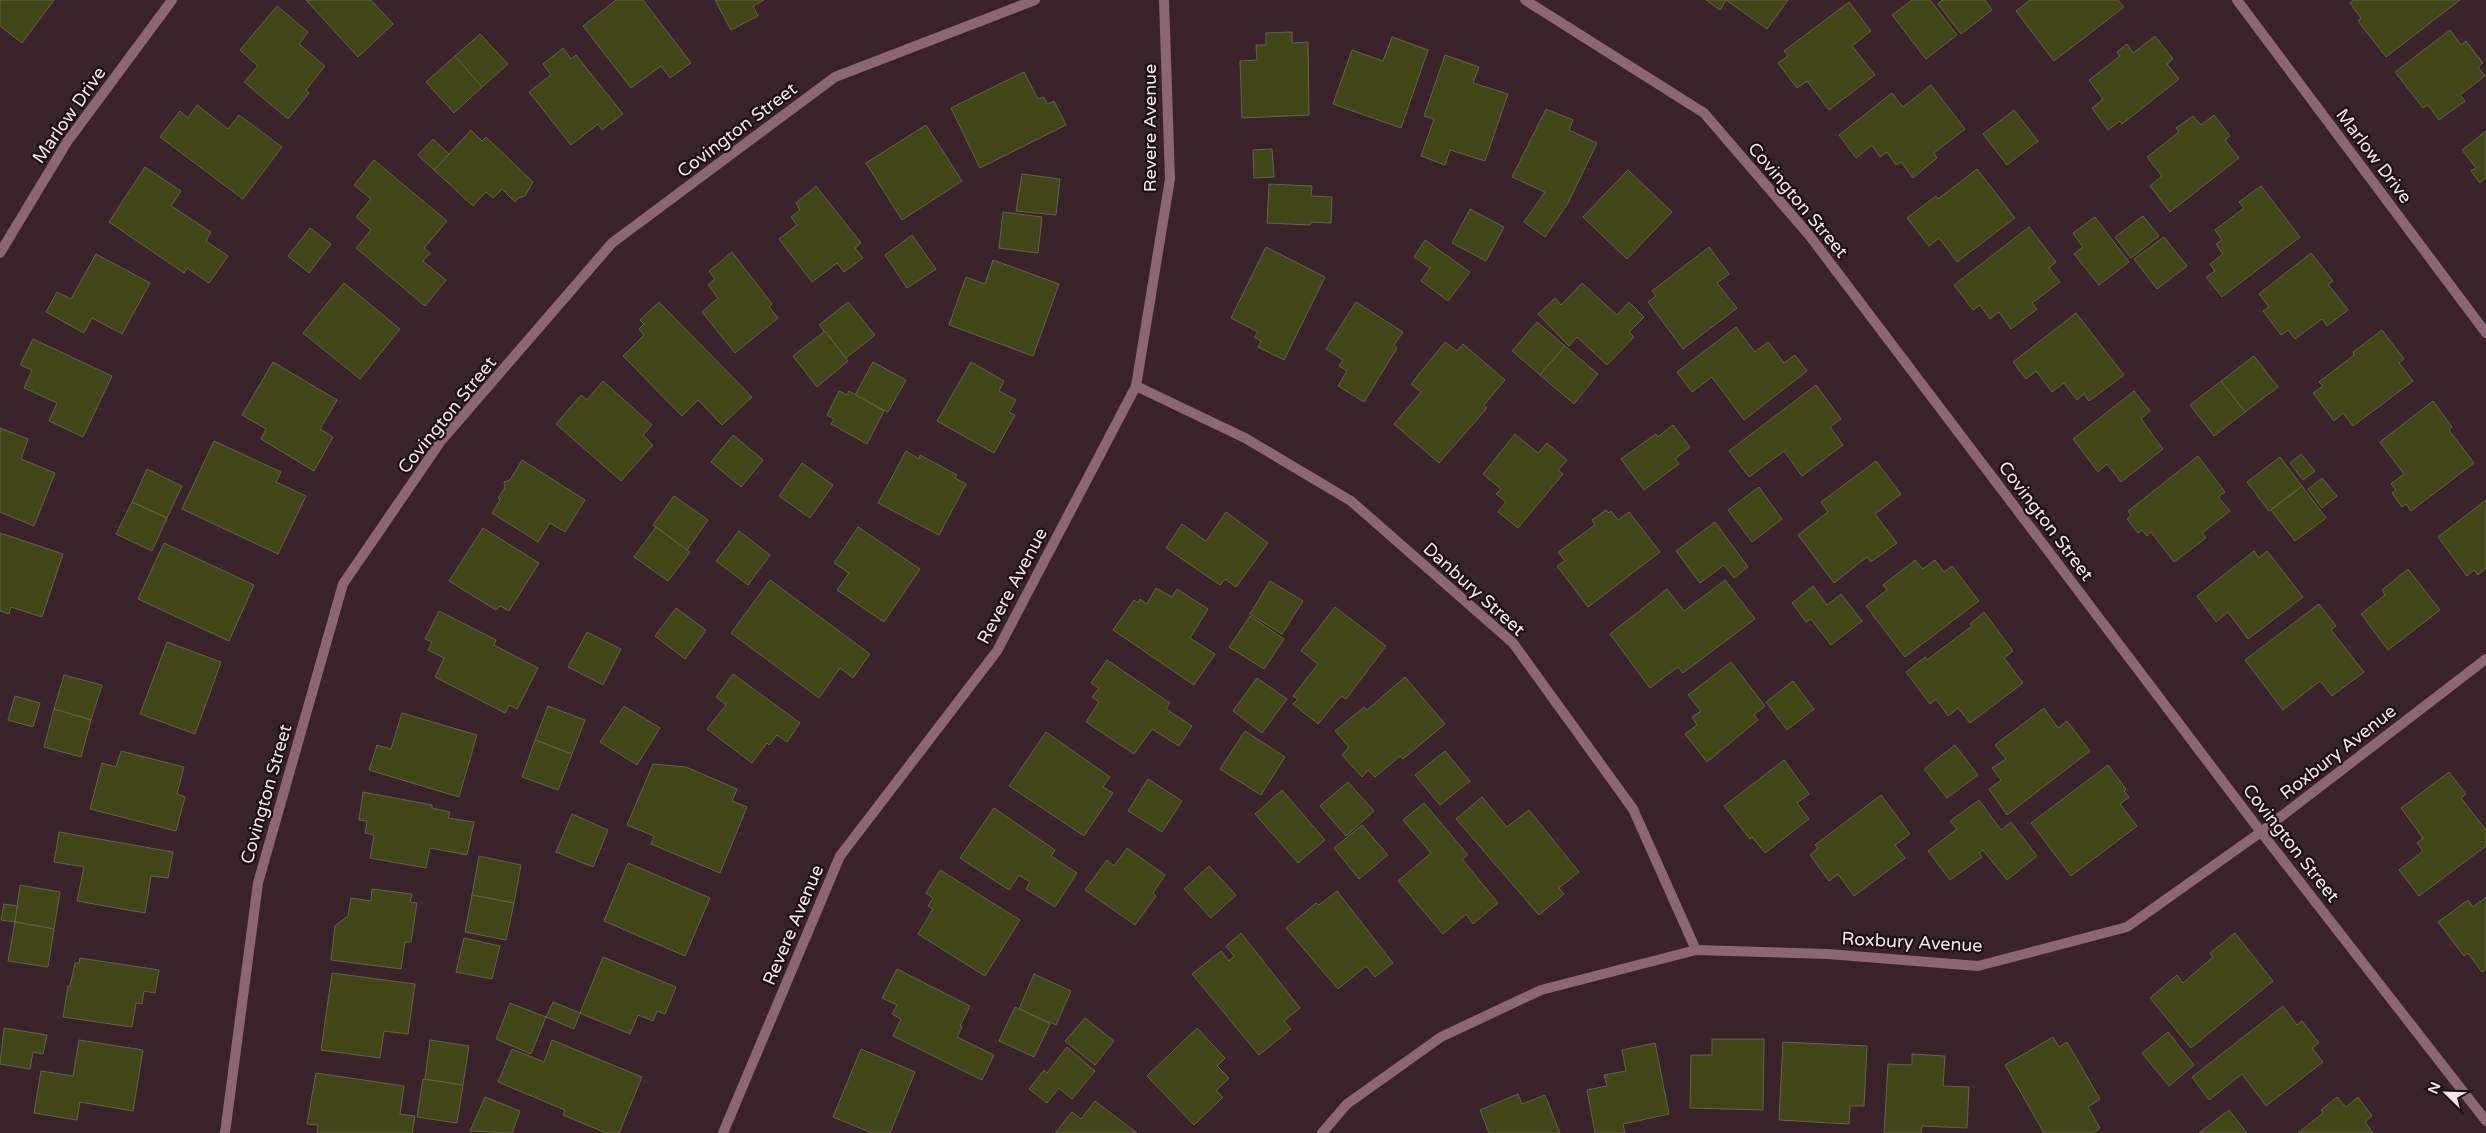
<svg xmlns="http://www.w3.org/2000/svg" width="2486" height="1133" font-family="'Varela Round',sans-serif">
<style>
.building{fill:#404615;stroke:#61654a}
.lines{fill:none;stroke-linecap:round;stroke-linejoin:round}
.street{stroke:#8c6674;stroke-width:10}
.labels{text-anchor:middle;stroke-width:4.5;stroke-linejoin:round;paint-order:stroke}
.street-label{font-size:18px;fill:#f9e7ed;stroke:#1a0f13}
</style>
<rect width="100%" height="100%" fill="#3a222b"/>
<!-- building -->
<g class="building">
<path d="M0 0H54L22 43 0 26Z"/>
<path d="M306 0H371L393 24 358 57Z"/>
<path d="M616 0H643L691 63 670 78 661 66 631 88 583 26Z"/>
<path d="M715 0H764L753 6 758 16 731 30Z"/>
<path d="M1706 0H1788L1767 29 1726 0 1720 10Z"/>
<path d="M1912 0H1930L1957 35 1926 59 1892 15Z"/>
<path d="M1942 0H1985L1992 10 1961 34 1938 4Z"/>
<path d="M2030 0H2118L2124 7 2054 61 2016 11Z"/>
<path d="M2353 0H2460L2386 57 2358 21 2361 18 2350 3Z"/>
<path d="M1849 2 1871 31 1852 46 1875 75 1829 110 1807 81 1797 88 1778 63 1788 56 1784 51Z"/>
<path d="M277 6 308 32 299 44 325 66 306 90 309 93 288 119 244 82 258 66 240 50Z"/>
<path d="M2450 30 2461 45 2466 41 2483 63 2478 67 2485 76 2460 95 2465 101 2439 120 2428 105 2423 108 2395 72Z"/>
<path d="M1292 32V43L1308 42 1309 115 1242 118 1240 61 1257 60 1256 45H1266V33Z"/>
<path d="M480 34 508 64 482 87 455 56Z"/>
<path d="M2155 36 2173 59 2167 64 2179 79 2122 124 2120 121 2108 130 2092 108 2103 99 2089 80 2120 56 2117 52 2127 44 2133 53Z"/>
<path d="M1392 37 1428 50 1401 128 1333 104 1352 50 1383 61Z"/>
<path d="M563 48 571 59 576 55 623 114 602 130 598 124 571 145 529 92 551 75 543 64Z"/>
<path d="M1445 55 1479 67 1473 83 1508 94 1485 161 1450 150 1445 165 1421 156 1434 119 1424 116Z"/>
<path d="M455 56 482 87 454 113 426 82Z"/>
<path d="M1024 72 1038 99 1044 97 1047 104 1054 101 1066 125 980 168 951 108Z"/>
<path d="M1931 85 1965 129 1934 153 1937 158 1913 178 1901 162 1896 165 1887 152 1880 157 1872 145 1856 158 1839 135 1892 93 1903 107Z"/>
<path d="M197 105 228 129 239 115 282 147 243 199 160 137 180 111 188 118Z"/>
<path d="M1546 109 1573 120 1569 130 1597 143 1568 203 1545 237 1524 222 1545 192 1512 177Z"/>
<path d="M2014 110 2038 141 2007 165 1983 134Z"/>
<path d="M2214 115 2230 136 2225 140 2239 158 2170 212 2150 186 2162 176 2147 157 2179 132 2176 128 2193 116 2201 125Z"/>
<path d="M926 125 962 181 902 220 866 163Z"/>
<path d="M471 130 482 141 486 137 533 182 525 196 518 198 515 202 502 189 493 198 486 192 473 206 434 170Z"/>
<path d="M2486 131V178L2480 183 2471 171 2476 168 2462 150Z"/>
<path d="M433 139 449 154 434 170 418 155Z"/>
<path d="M1272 149 1274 177 1254 178 1253 150Z"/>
<path d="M374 160 447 221 424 248 430 253 423 261 446 280 425 306 356 248 371 230 356 217 371 199 354 185Z"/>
<path d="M145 167 181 191 171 206 211 232 206 241 228 256 209 283 187 268 184 273 109 222Z"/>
<path d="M1977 169 2015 218 1957 262 1939 238 1929 246 1907 218 1936 196 1938 199Z"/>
<path d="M1628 170 1672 212 1627 259 1583 217Z"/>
<path d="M1022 174 1060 179 1056 215 1016 211Z"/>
<path d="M1269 184 1312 186 1311 196 1332 197 1331 223 1311 222 1310 225 1267 223Z"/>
<path d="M816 186 861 243 855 248 863 258 844 272 837 263 812 282 779 239 797 225 791 217 800 210 796 203Z"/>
<path d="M2261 186 2300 237 2222 297 2206 277 2215 271 2210 264 2223 254 2216 244 2222 240 2215 230 2244 208 2239 202Z"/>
<path d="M1470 209 1504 227 1486 261 1452 243Z"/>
<path d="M1003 212 1042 217 1038 253 999 248Z"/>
<path d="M2143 216 2159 236 2131 258 2115 237Z"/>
<path d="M2095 217 2129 262 2099 285 2074 254 2083 247 2073 233Z"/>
<path d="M2029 227 2056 262 2049 268 2060 282 2032 303 2037 309 2011 329 1999 312 1990 319 1980 305 1973 310 1954 285Z"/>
<path d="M310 228 331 244 309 273 288 256Z"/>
<path d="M912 235 936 269 907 288 885 255Z"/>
<path d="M2164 237 2187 266 2157 289 2134 259Z"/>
<path d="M1425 240 1470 272 1448 301 1421 281 1430 268 1414 257Z"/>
<path d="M1266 247 1325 277 1284 360 1258 347 1261 341 1254 337 1258 332 1231 318Z"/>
<path d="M1709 247 1729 274 1717 283 1737 308 1683 349 1648 302 1656 296 1652 291Z"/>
<path d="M732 252 772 304 769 307 778 318 735 353 702 312 718 298 708 285 715 279 709 271Z"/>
<path d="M2311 253 2333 281 2328 284 2348 310 2327 326 2322 319 2295 339 2288 330 2281 335 2263 311 2269 307 2259 294Z"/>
<path d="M96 254 150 283 122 334 92 318 84 333 46 312 57 292 71 299Z"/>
<path d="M993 260 1059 284 1033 356 949 325 966 277 985 284Z"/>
<path d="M344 283 400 329 360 379 303 333Z"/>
<path d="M1582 283 1617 315 1629 302 1644 317 1629 332 1634 337 1607 365 1577 337 1569 346 1538 314 1555 298 1561 305Z"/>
<path d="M659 302 752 397 722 425 698 400 682 416 623 356 644 335 639 329 644 324 640 320Z"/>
<path d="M848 302 875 335 846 358 819 325Z"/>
<path d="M1356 302 1403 332 1394 345 1397 348 1364 402 1338 386 1347 371 1339 366 1343 360 1326 349Z"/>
<path d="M2076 313 2124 375 2089 401 2084 394 2077 400 2064 383 2052 392 2036 371 2026 379 2013 362Z"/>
<path d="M1537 322 1565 346 1540 375 1512 351Z"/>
<path d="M1736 327 1755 352 1768 342 1784 363 1795 355 1807 371 1744 420 1712 377 1692 392 1677 372Z"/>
<path d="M2382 330 2404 359 2399 363 2413 381 2353 426 2343 413 2334 421 2313 393 2323 386 2319 382 2354 355 2353 352Z"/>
<path d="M825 331 848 361 817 387 793 356Z"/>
<path d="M33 339 112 376 83 437 49 421 57 403 24 388 32 370 20 365Z"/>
<path d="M1445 342 1457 351 1463 344 1505 380 1484 405 1487 408 1439 463 1394 424 1421 392 1411 384Z"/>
<path d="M1565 346 1598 374 1574 404 1540 375Z"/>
<path d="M2254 356 2278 387 2245 412 2221 381Z"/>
<path d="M273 362 337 400 320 429 333 437 314 471 261 439 266 429 242 415Z"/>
<path d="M873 362 906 380 888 412 855 395Z"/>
<path d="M971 362 1004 381 999 391 1016 400 1009 412 1015 415 994 453 937 421Z"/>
<path d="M603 381 652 425 643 435 653 445 621 481 556 424 581 395 587 400Z"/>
<path d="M2221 381 2245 412 2214 436 2190 405Z"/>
<path d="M1816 385 1841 419 1830 427 1843 445 1802 476 1784 451 1749 477 1729 451Z"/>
<path d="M839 391 847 395 849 391 884 411 867 444 831 424 834 419 827 415Z"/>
<path d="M2134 391 2150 411 2141 419 2163 449 2121 482 2107 464 2098 472 2073 439Z"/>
<path d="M2433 401 2452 427 2449 430 2474 463 2411 511 2406 504 2402 507 2392 493 2396 490 2391 484 2404 474 2380 442Z"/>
<path d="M1673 425 1690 447 1675 459 1679 464 1644 490 1621 459 1656 434 1658 437Z"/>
<path d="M0 428 28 439 21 459 55 473 34 526 0 512Z"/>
<path d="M1515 434 1538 453 1547 443 1567 460 1558 470 1563 474 1518 528 1498 512 1506 502 1496 494 1501 489 1483 474Z"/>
<path d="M733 435 763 460 741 487 711 462Z"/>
<path d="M214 441 281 472 276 482 306 496 278 554 182 509Z"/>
<path d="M906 451 919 459 920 455 957 475 955 478 966 484 939 535 878 503Z"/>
<path d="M2301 454 2315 471 2303 480 2290 463Z"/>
<path d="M2198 456 2225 492 2218 497 2230 511 2202 533 2206 538 2174 562 2151 532 2147 536 2142 530 2138 533 2127 519 2131 515 2128 511Z"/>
<path d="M2280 457 2302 486 2269 511 2247 482Z"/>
<path d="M522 460 585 500 565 532 550 523 538 542 492 513 500 500 498 498 505 488 504 482 510 480Z"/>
<path d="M1876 461 1901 494 1875 514 1897 543 1871 562 1867 557 1834 583 1798 535 1828 512 1821 502Z"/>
<path d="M802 463 833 485 810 518 779 496Z"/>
<path d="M147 469 182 486 167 518 132 502Z"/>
<path d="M2322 478 2337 496 2322 508 2308 489Z"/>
<path d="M2302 486 2326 518 2295 541 2271 510Z"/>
<path d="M1759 487 1782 519 1752 542 1728 510Z"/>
<path d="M674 496 708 520 687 550 653 525Z"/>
<path d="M2486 500V568L2478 575 2474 570 2467 576 2438 537Z"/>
<path d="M132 502 167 518 152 551 116 534Z"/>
<path d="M1606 510 1609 513 1611 511 1618 520 1629 512 1660 552 1588 607 1557 566 1565 561 1558 552 1595 525 1592 520Z"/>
<path d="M1226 512 1268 543 1236 587 1225 579 1220 585 1166 548 1182 524 1206 541Z"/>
<path d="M1715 522 1748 567 1734 578 1724 565 1700 583 1676 551Z"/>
<path d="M656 527 690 552 668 581 634 557Z"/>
<path d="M858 527 920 569 884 622 837 590 849 573 834 563Z"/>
<path d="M483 528 539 563 509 611 500 606 496 610 449 581Z"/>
<path d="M739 531 770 555 748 585 716 561Z"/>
<path d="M0 533 63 554 42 617 11 607 9 614 0 611Z"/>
<path d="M164 543 254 585 229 641 138 599Z"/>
<path d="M2254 551 2259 558 2267 551 2303 597 2248 639 2228 612 2216 622 2197 596Z"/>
<path d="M1915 560 1923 569 1935 560 1944 572 1952 566 1979 601 1905 657 1866 606 1887 590 1883 585Z"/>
<path d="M2408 569 2440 610 2388 650 2361 614 2385 595 2382 590Z"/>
<path d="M770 580 870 654 853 678 840 668 819 698 731 633Z"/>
<path d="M1725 580 1755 619 1683 673 1678 667 1650 688 1610 634 1667 589 1684 611Z"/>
<path d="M1270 581 1303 601 1282 634 1250 614Z"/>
<path d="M1813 586 1827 605 1841 594 1862 621 1831 645 1811 619 1806 622 1792 603Z"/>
<path d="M1156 588 1172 597 1177 589 1208 609 1190 638 1215 654 1194 685 1113 630 1134 600 1138 603 1140 599 1147 604Z"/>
<path d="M2319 604 2336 626 2331 630 2364 672 2332 696 2320 681 2283 710 2245 660Z"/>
<path d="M1335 607 1386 646 1346 699 1341 696 1318 724 1293 704 1298 699 1293 696 1318 664 1301 651Z"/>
<path d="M676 608 706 630 685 659 655 636Z"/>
<path d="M439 611 496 640 494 645 538 668 517 709 509 705 505 713 435 677 444 658 428 650 432 642 425 639Z"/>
<path d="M1984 612 2013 651 2004 658 2023 683 1970 723 1958 708 1948 716 1936 699 1930 704 1906 672 1925 657 1927 660 1972 626 1970 624Z"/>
<path d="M1250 616 1284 639 1264 669 1229 647Z"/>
<path d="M587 632 621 649 603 685 568 667Z"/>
<path d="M167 642 221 662 195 734 140 714Z"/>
<path d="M1107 660 1170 703 1166 709 1192 726 1179 746 1152 729 1134 754 1086 722 1099 702 1092 697 1099 688 1091 683Z"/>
<path d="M1731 662 1765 706 1754 715 1758 720 1707 762 1685 734 1697 725 1692 717 1701 711 1688 695Z"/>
<path d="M733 674 800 723 787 742 777 735 769 745 767 743 752 763 707 729 726 705 716 697Z"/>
<path d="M64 675 102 685 91 720 54 709Z"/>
<path d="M1405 677 1445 724 1403 759 1400 756 1375 777 1368 770 1362 777 1342 755 1349 747 1335 731 1364 707 1367 710Z"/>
<path d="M1257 678 1287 699 1262 733 1233 711Z"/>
<path d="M1793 681 1814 709 1787 730 1766 702Z"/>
<path d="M15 696 40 703 33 727 8 720Z"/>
<path d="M548 706 585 720 572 754 535 740Z"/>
<path d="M624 706 660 728 637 765 600 742Z"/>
<path d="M2044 708 2058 728 2067 721 2090 751 2007 815 1989 789 2001 780 1992 768 2006 759 1995 745Z"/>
<path d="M54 709 91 720 81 757 44 747Z"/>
<path d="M402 713 477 735 459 797 369 770 377 745 391 749Z"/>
<path d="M1245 731 1285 757 1261 795 1220 769Z"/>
<path d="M1046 732 1110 777 1103 787 1113 793 1084 836 1009 786Z"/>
<path d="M535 740 572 754 558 790 522 777Z"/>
<path d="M1955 745 1978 775 1947 798 1924 769Z"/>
<path d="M121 751 184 767 177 794 185 797 176 831 90 809 102 763 116 767Z"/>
<path d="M1445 751 1470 781 1440 805 1415 775Z"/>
<path d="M1784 760 1809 794 1797 803 1809 819 1765 853 1752 837 1750 839 1724 806Z"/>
<path d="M653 764 686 767 737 789 732 801 747 807 720 873 651 844 654 836 627 825Z"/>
<path d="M2108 765 2126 789 2124 791 2129 797 2120 804 2137 826 2071 876 2031 823Z"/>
<path d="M2449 772 2466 794 2461 798 2486 830V846L2419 896 2399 870 2423 851 2417 843 2423 838 2401 808Z"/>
<path d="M1148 779 1182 801 1162 832 1128 811Z"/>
<path d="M1348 782 1374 811 1346 836 1320 806Z"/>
<path d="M1282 790 1325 840 1298 863 1255 814Z"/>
<path d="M363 792 432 805V808L450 812 448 818 474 822 467 855 430 848 426 868 370 858 374 835 365 833 367 821 359 820Z"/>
<path d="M1881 795 1910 834 1895 845 1905 858 1854 896 1838 874 1829 881 1810 855 1818 848 1815 845Z"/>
<path d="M1482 797 1507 827 1529 810 1579 872 1559 888 1564 894 1539 915 1456 819Z"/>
<path d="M1979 800 2001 830 2011 822 2037 856 2007 880 1983 850 1979 853 1982 857 1950 880 1928 851 1957 829 1950 821Z"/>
<path d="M1424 803 1468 855 1462 859 1498 903 1473 924 1466 914 1443 934 1398 881 1431 853 1403 820Z"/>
<path d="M994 808 1055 850 1051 856 1077 873 1055 907 1026 889 1030 882 1019 875 1009 890 960 858Z"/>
<path d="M572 814 608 830 593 867 556 852Z"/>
<path d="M1362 825 1388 855 1359 879 1334 848Z"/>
<path d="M59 832 173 852 168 878 151 876 145 913 77 901 84 867 54 862Z"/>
<path d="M1127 848 1165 875 1153 893 1156 896 1135 925 1085 890 1107 860 1114 866Z"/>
<path d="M479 856 521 865 514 903 472 895Z"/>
<path d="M628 863 710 898 685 956 604 921Z"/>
<path d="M1209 866 1236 895 1211 918 1184 889Z"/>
<path d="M940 870 1020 920 985 976 918 934 933 909 928 906 933 898 926 893Z"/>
<path d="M20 885 60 892 54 929 15 922Z"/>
<path d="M372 889 412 894 410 902 417 903 411 942H405L401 969 331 960 335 926 348 916 351 898 371 901Z"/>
<path d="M1337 891 1393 963 1375 977 1366 966 1338 989 1286 928 1316 903 1319 905Z"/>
<path d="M472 895 514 903 506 940 465 932Z"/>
<path d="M2486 897V969L2482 972 2468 953 2464 956 2438 922 2468 900 2473 907Z"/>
<path d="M4 904 17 906 15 922 1 920Z"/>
<path d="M15 922 54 929 48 967 8 961Z"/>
<path d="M1241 933 1300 1008 1284 1021 1291 1029 1259 1055 1192 974 1221 951 1229 961 1234 956 1226 946Z"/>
<path d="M2235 933 2273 981 2191 1048 2150 998 2177 975 2183 983 2213 957 2210 953Z"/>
<path d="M464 938 500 946 492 979 456 972Z"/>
<path d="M603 957 676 987 665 1014 657 1011 653 1021 638 1015 630 1034 580 1013Z"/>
<path d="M80 958 159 970 155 993 144 991 142 1004 136 1003 132 1027 63 1017 68 986H70L75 963H79Z"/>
<path d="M897 969 970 1006 960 1026 962 1027 957 1037 994 1055 982 1080 893 1036 901 1019 892 1014 897 1005 882 998Z"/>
<path d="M332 973 415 984 408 1034 384 1031 380 1058 321 1050Z"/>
<path d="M1034 974 1071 991 1056 1025 1019 1009Z"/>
<path d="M553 1002 580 1013 574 1029 546 1017Z"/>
<path d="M510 1003 546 1017 531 1054 496 1039Z"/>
<path d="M2283 1006 2297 1025 2302 1021 2319 1043 2312 1048 2323 1062 2266 1106 2242 1074 2209 1100 2192 1077Z"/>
<path d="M1015 1007 1050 1024 1034 1057 999 1041Z"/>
<path d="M1085 1018 1114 1041 1095 1065 1065 1041Z"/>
<path d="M4 1028 47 1035 43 1054 33 1052 30 1069 0 1064Z"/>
<path d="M1197 1028 1225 1058 1217 1066 1229 1078 1216 1091 1223 1097 1194 1125 1147 1076Z"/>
<path d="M2168 1032 2194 1065 2169 1086 2142 1053Z"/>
<path d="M2053 1037 2059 1047 2067 1042 2100 1099 2088 1107 2100 1128 2093 1133H2044L2005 1065Z"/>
<path d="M1712 1039H1764L1763 1110 1690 1108 1691 1055H1712Z"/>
<path d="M79 1040 143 1050 133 1111 80 1102 77 1120 34 1113 41 1071 73 1076Z"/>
<path d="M430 1040 469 1046 463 1085 425 1079Z"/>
<path d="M552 1040 642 1077 619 1133H606L563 1115 565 1110 498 1082 512 1049 544 1062Z"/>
<path d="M1783 1042 1867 1046 1864 1106H1850L1849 1124 1779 1120Z"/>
<path d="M1655 1043 1669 1114 1623 1124 1625 1133H1595L1587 1090 1607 1086 1604 1075 1626 1071 1622 1050Z"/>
<path d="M1067 1047 1095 1071 1072 1099 1059 1088 1047 1103 1029 1089 1044 1070 1047 1073Z"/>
<path d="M861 1049 915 1072 890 1133H872L833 1117Z"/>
<path d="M1912 1054 1945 1056 1943 1086 1969 1087 1967 1128 1922 1126 1921 1133H1884L1888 1064 1912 1065Z"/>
<path d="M316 1073 404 1086 400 1114 415 1116 412 1133H317L318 1125 307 1124Z"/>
<path d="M423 1079 463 1085 457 1123 417 1117Z"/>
<path d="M1518 1094 1522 1104 1545 1095 1560 1133H1489L1480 1110Z"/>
<path d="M485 1097 520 1111 512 1133 470 1131Z"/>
<path d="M2337 1097 2346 1107 2358 1097 2372 1116 2365 1122 2373 1133H2298L2323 1113 2321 1110Z"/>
<path d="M1095 1101 1137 1133H1055L1072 1112 1081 1119Z"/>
<path d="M2229 1110 2247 1133H2199Z"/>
</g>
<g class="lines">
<!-- street -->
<g class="street">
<path d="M1525 0 1704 113 1809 235 2261 832 2486 1121"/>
<path d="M2237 0 2486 333"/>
<path d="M0 253 67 142 172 0"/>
<path d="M1136 386 1245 438 1351 501 1513 643 1633 809 1696 950"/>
<path d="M225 1133 258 883 343 584 441 441 612 243 835 77 1035 0"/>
<path d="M723 1133 840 856 997 651 1136 386 1170 179 1164 0"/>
<path d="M1322 1133 1347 1104 1441 1037 1541 990 1696 950 1828 954 1978 966 2127 927 2261 832 2486 659"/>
</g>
</g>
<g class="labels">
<!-- street labels -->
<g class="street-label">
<text transform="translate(69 115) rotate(-55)" y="6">Marlow Drive</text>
<text transform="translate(1150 128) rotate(-90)" y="6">Revere Avenue</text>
<text transform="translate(737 130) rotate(-37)" y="6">Covington Street</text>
<text transform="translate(2374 156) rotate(53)" y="6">Marlow Drive</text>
<text transform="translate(1798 200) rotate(50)" y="6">Covington Street</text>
<text transform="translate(447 415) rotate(-51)" y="6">Covington Street</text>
<text transform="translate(2046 521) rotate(53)" y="6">Covington Street</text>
<text transform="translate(1012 586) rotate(-62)" y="6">Revere Avenue</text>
<text transform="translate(1474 589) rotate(42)" y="6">Danbury Street</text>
<text transform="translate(2338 752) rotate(-38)" y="6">Roxbury Avenue</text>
<text transform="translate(266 794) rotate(-74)" y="6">Covington Street</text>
<text transform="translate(2291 843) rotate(52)" y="6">Covington Street</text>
<text transform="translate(793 925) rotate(-67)" y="6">Revere Avenue</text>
<text transform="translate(1912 942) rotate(3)" y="6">Roxbury Avenue</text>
</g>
</g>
<!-- north arrow -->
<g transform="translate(2446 1093) rotate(293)" stroke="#1a0f13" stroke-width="4" paint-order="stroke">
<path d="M0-4L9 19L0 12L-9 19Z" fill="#f9e7ed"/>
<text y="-8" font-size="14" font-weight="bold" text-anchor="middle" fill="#f9e7ed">N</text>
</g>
</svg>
